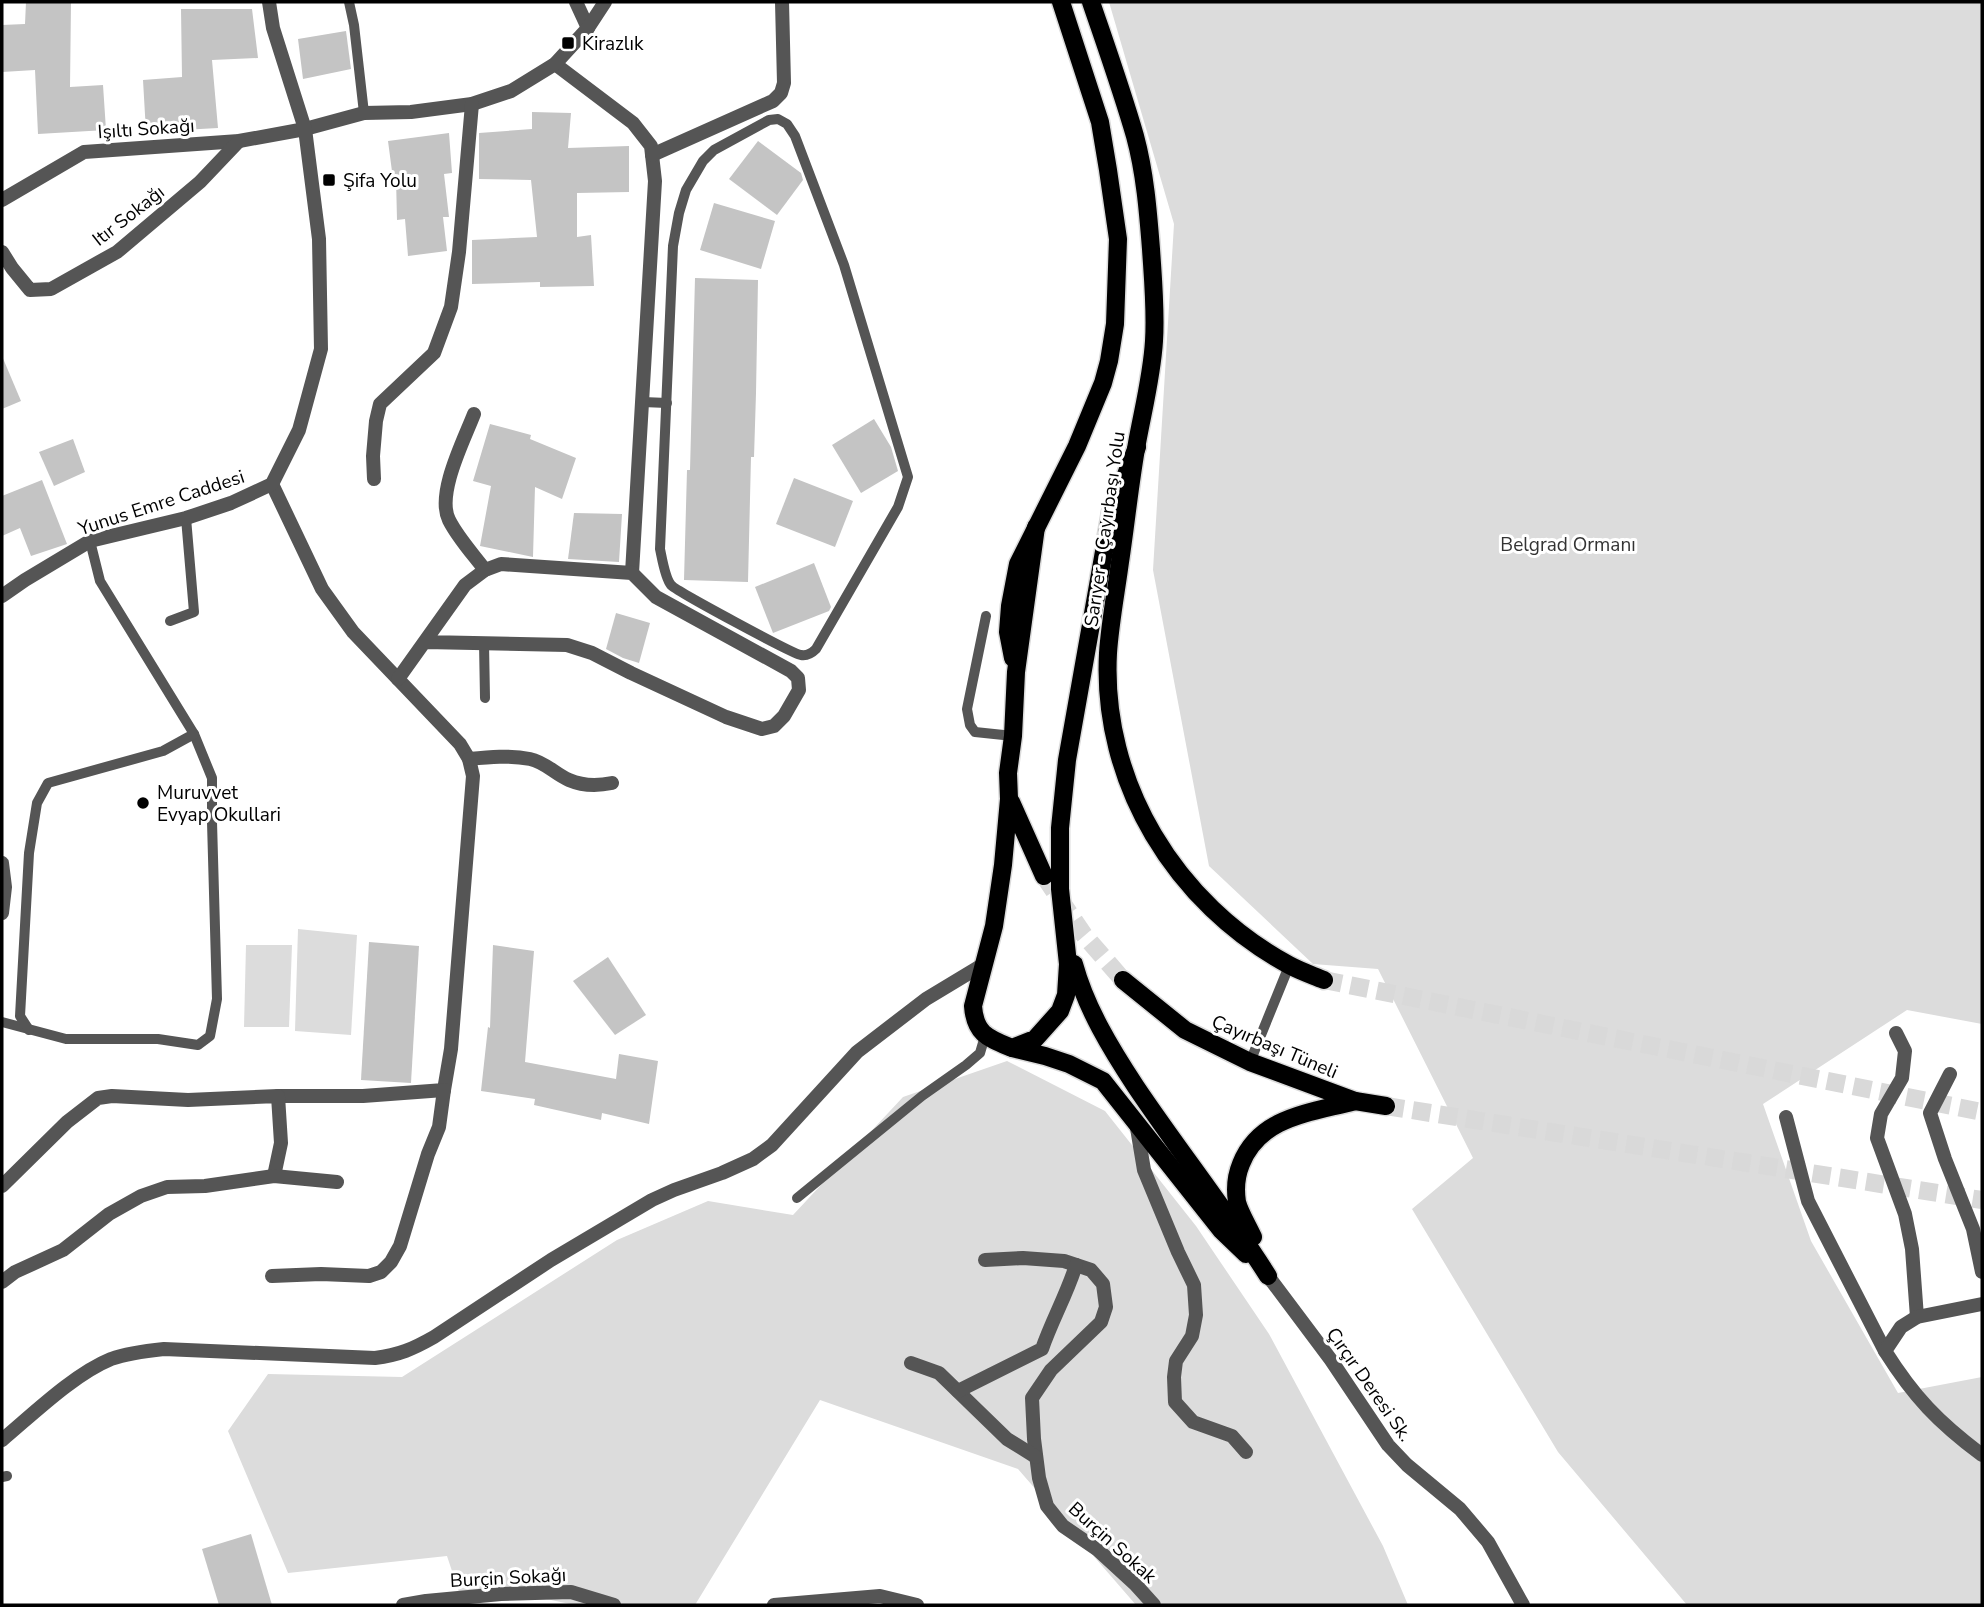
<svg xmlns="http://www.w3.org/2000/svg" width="1984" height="1607" font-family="'Nunito Sans',sans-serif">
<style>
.green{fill:#dcdcdc}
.building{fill:#c4c4c4}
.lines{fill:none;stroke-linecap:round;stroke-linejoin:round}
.primary-tunnel{stroke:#d9d9d9;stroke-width:18;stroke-dasharray:18 9;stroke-linecap:butt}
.primary-casing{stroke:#dbdbdb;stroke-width:21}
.service{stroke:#555;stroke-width:10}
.minor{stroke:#555;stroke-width:14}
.tertiary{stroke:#555;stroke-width:14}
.primary{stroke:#000;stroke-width:18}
.poi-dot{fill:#000;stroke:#fff;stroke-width:2.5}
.labels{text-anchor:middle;stroke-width:6;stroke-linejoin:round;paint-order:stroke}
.poi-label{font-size:19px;fill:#000;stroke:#fff;text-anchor:start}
.street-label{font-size:19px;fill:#000;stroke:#fff}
.park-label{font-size:19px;fill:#333;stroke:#fff}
</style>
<rect width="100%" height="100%" fill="#fff"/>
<!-- green -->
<g class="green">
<path d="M1109 2H1982V1024L1907 1010 1763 1104 1811 1241 1898 1393 1982 1377V1605H1687L1558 1452 1412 1209 1473 1158 1378 969 1313 964 1209 866 1153 570 1174 224Z"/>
<path d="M298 929 357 935 351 1035 295 1031Z"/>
<path d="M246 945H292L289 1027H244Z"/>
<path d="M1007 1061 1105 1111 1196 1226 1269 1334 1383 1546 1408 1605H1136L1018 1469 820 1400 695 1605H575L513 1592 460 1595 447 1556 288 1573 228 1431 268 1374 402 1377 617 1240 708 1201 793 1215 903 1097Z"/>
</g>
<!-- building -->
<g class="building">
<path d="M26 2H71L70 87 103 85 106 130 38 134 35 70 2 72V25L25 24Z"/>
<path d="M181 9H252L258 58 212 60 218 128 146 132 143 80 182 77Z"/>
<path d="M346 31 351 69 303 79 298 39Z"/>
<path d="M532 112 571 113 568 148 629 146V192L577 193V237L591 235 594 286 540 287V282L472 284V240L537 237 531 180 479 179V133L532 129Z"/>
<path d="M449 133 452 173 444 174 449 217H443L447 251 408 256 405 219 397 220 396 178 393 179 388 141Z"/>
<path d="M758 141 801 173 803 180 777 215 729 179Z"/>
<path d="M714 203 775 221 761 269 700 250Z"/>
<path d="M695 278 758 280 756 393 754 457H751L748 582 684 580 687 470H690Z"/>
<path d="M2 356 21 401 2 409Z"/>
<path d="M874 419 891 447 898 471 861 493 832 445Z"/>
<path d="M490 424 531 435 530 439 576 458 562 499 535 487 533 557 480 546 491 486 473 481Z"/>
<path d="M73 439 85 472 54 486 39 452Z"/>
<path d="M794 478 853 501 835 547 776 524Z"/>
<path d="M42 480 67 544 31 556 20 528 2 536V496Z"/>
<path d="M574 513 622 514 619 562 568 559Z"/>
<path d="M814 563 831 607 829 611 773 633 755 587Z"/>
<path d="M616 613 650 623 639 663 623 658 606 649Z"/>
<path d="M369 942 419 946 411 1083 361 1080Z"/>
<path d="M493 945 534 951 525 1062 616 1079 619 1054 658 1061 649 1124 602 1113 601 1120 534 1105 535 1099 481 1091 488 1027 490 1028Z"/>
<path d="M608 957 646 1015 615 1035 573 981Z"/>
<path d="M251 1534 272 1605H219L202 1549Z"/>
</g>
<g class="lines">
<!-- primary-tunnel -->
<g class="primary-tunnel">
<path d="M1044 876 1084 935 1123 980"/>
<path d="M1324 980 1982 1112"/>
<path d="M1386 1106 1982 1200"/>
</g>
<!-- primary casing -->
<g class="primary-casing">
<g id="primary">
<path d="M1091 2C1106 46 1122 91 1135 136 1145 173 1148 211 1151 249 1153 280 1156 311 1154 341 1152 375 1143 410 1137 443 1130 482 1126 522 1120 562 1116 592 1110 623 1108 653 1101 783 1176 904 1289 965 1300 971 1312 975 1324 980"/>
<path d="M1036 527 1016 672 1013 736 1008 773 1009 799 1003 865 994 926 973 1006C975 1034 988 1038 1012 1048L1035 1039 1060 1011 1066 995 1068 964 1060 889V828L1067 760 1111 512 1137 447"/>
<path d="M1013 658 1008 632 1010 606 1018 564 1077 446 1103 383 1109 361 1115 324 1118 239 1108 170 1100 122 1061 2"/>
<path d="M1011 802 1044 876"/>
<path d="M1074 964C1086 1008 1111 1049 1136 1087 1179 1151 1227 1211 1268 1276"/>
<path d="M1123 980 1185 1030 1250 1062 1355 1101 1386 1106"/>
<path d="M1012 1048 1045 1056 1069 1064 1103 1081 1221 1230 1246 1254"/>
<path d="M1253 1237C1248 1226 1240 1213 1237 1202 1235 1189 1236 1176 1241 1164 1260 1116 1311 1113 1355 1101"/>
</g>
</g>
<!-- service -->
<g class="service">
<path d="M349 2 354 25 364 113"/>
<path d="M778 119 787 124 795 136 844 265 908 477 898 507 816 649C812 653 807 656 801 655 793 654 676 591 671 585 665 578 662 558 660 549L673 246 679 213 686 190 703 161 714 150 769 120Z"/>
<path d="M643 402 667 403"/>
<path d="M986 616 967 709 970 725 975 732 1013 736"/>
<path d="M170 621 194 612 186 518"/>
<path d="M484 643 485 698"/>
<path d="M2 1022 66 1039H158L198 1045 210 1036 217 999 212 822V778L194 734"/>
<path d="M29 1030 20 1016 29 853 37 803 48 783 163 751 194 734 100 581 90 541"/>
<path d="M1250 1062 1289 966"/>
<path d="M797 1198 922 1096 966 1065 980 1053 985 1036"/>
<path d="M2 1477 7 1476"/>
</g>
<!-- minor -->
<g class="minor">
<path d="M576 2 588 28"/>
<path d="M555 64 633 123 651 146 655 181 632 573"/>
<path d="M652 155 773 101 781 93 784 83 782 2"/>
<path d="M2 200 84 152 239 141 305 129 364 113 411 112 472 104 511 91 555 64 588 28 605 2"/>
<path d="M2 252 12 268 30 290 51 289 117 252 200 182 239 141"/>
<path d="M474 414C464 440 436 494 449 520 458 538 473 554 485 570"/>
<path d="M374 479 373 456 376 421 380 404 434 353 451 307 459 252 472 104"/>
<path d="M272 484 322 589 353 632 460 744 469 759 473 776 451 1049 444 1090 363 1096H278"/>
<path d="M2 596 25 580 90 541 186 518 231 503 272 484 299 430 321 349 319 239 305 129 273 28 269 2"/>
<path d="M398 679 465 585 485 570 501 564 632 573 656 597 791 671 798 678 799 690 784 716 774 726 762 729 726 717 631 673 592 653 567 645 425 642"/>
<path d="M469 759C489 757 510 755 530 759 545 762 555 774 569 780 583 786 598 786 612 783"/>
<path d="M2 863 5 887 2 913"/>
<path d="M1896 1033 1905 1051 1902 1078 1881 1114 1877 1138 1905 1214 1912 1249 1917 1317"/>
<path d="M1950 1074 1930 1113 1945 1159 1973 1229 1982 1272"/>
<path d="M1786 1117 1808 1201 1885 1351"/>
<path d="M1136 1122 1144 1170 1178 1252 1194 1285 1196 1315 1192 1336 1176 1361 1174 1377 1175 1402 1193 1422 1232 1436 1246 1452"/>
<path d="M2 1186 67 1122 98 1098 112 1096 188 1100 278 1096 281 1143 274 1176"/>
<path d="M985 1260 1023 1258 1064 1261 1091 1270 1103 1284 1106 1307 1101 1322 1051 1370 1032 1398 1034 1439 1039 1478 1047 1506 1063 1526 1098 1550 1135 1584 1154 1605"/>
<path d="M272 1276 321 1274 369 1276 381 1272 391 1262 400 1246 428 1154 439 1127 444 1090"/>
<path d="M2 1282 15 1272 63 1250 109 1214 141 1196 167 1187 205 1186 274 1176 337 1182"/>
<path d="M1982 1304 1917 1317 1901 1327 1885 1351C1914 1397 1938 1422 1982 1455"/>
<path d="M911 1363 939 1373 1007 1439 1036 1457"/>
<path d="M958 1391 1042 1349C1052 1320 1067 1294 1076 1265"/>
<path d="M403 1605 426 1601 501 1594 571 1592 614 1605"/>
<path d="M774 1605 880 1596 917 1605"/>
</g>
<!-- tertiary -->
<g class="tertiary">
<path d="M1268 1276 1331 1360 1388 1445 1407 1465 1460 1509 1488 1542 1523 1605"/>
<path d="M2 1440C32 1415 74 1374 111 1359 128 1353 145 1351 164 1349L375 1358C399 1355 413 1349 434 1337L551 1260 652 1200 674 1190 722 1173 753 1159 772 1145 857 1052 926 999 984 964"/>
</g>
<!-- primary -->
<use href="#primary" class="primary"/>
</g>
<!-- markers -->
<g class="poi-dot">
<rect x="561" y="36" width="14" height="14" rx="3.5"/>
<rect x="322" y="173" width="14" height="14" rx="3.5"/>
<circle cx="143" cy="803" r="7"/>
</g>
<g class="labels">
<!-- poi labels -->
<g class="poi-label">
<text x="582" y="50">Kirazlık</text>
<text x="343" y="187">Şifa Yolu</text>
<text x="157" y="799">Muruvvet<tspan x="157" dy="22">Evyap Okullari</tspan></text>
</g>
<!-- street labels -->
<g class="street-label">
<text transform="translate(146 128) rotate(-4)" y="7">Işıltı Sokağı</text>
<text transform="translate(128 215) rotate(-38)" y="7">Itır Sokağı</text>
<text transform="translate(161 502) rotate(-18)" y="7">Yunus Emre Caddesi</text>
<text transform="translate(1104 529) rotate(-82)" y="7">Sarıyer - Çayırbaşı Yolu</text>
<text transform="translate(1275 1046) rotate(23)" y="7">Çayırbaşı Tüneli</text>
<text transform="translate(1370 1384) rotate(55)" y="7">Çırçır Deresi Sk.</text>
<text transform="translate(1113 1542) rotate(42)" y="7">Burçin Sokak</text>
<text transform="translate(508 1577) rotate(-3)" y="7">Burçin Sokağı</text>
</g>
<!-- park labels -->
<g class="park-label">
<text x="1568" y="551">Belgrad Ormanı</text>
</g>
</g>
<!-- border -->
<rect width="1984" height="1607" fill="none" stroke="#000000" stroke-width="7"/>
</svg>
